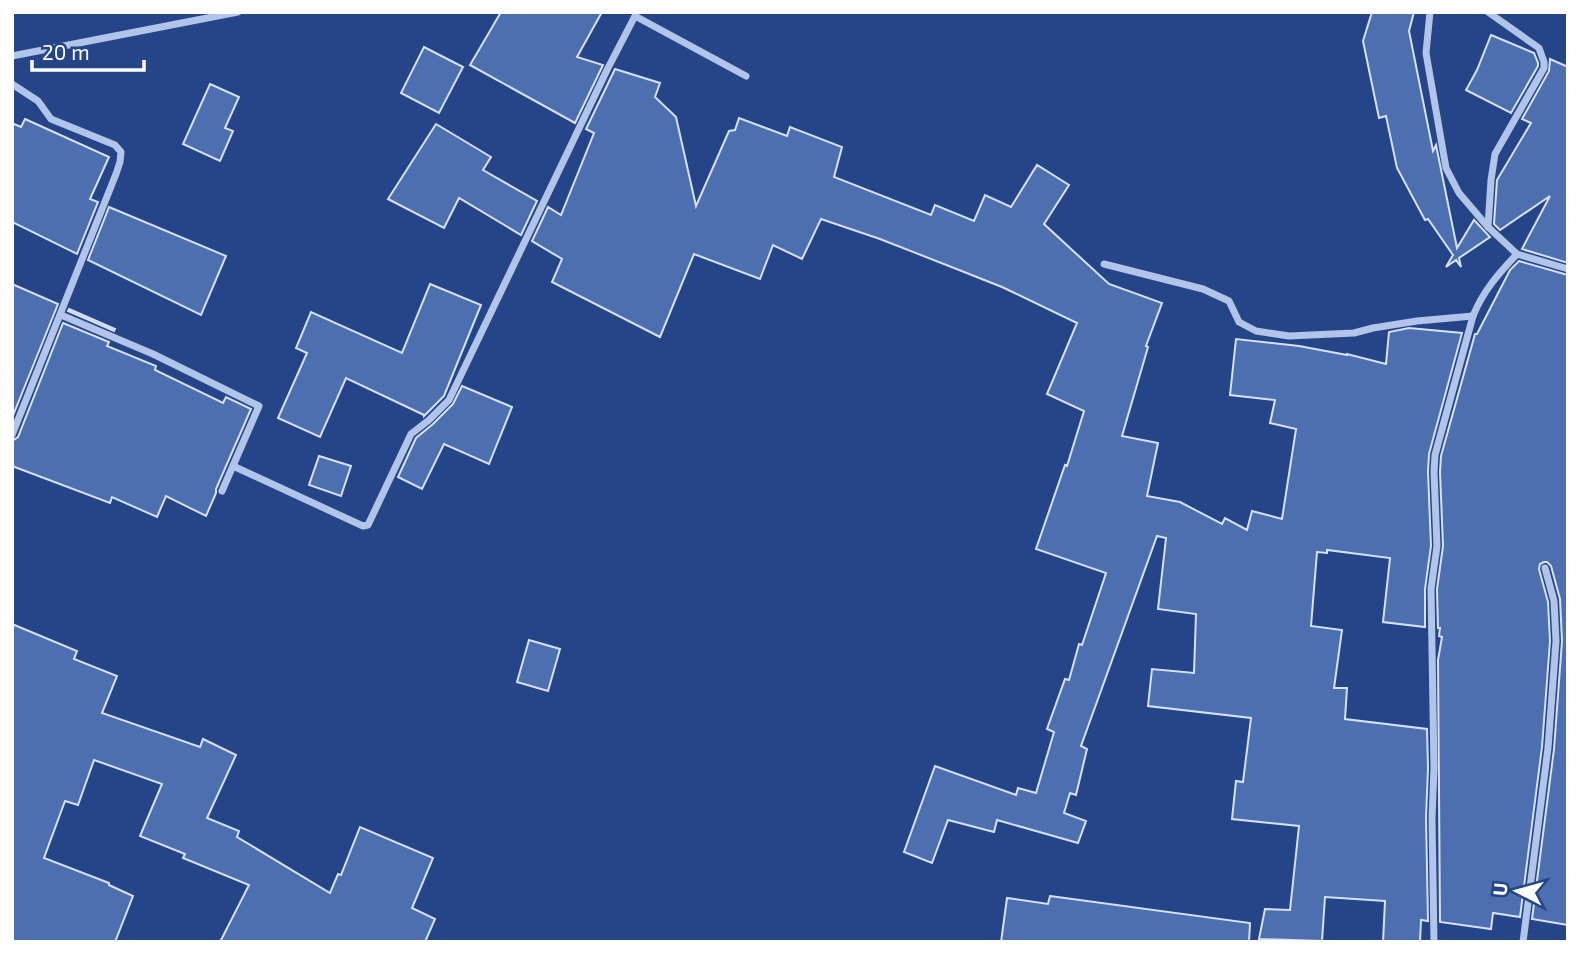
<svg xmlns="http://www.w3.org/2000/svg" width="1580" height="954" font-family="'Exo 2',sans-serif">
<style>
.building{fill:#4d6faf;stroke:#d5e1f7;stroke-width:2}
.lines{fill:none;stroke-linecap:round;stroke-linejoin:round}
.street{stroke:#b1c4e9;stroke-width:7}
</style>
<rect width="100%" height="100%" fill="#254588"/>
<!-- building -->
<g class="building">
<path d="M501 12H602L577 57 603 65 575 123 470 65Z"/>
<path d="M1372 12H1414L1409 31 1433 151 1436 145 1457 248 1474 220 1490 237 1459 258 1461 267 1456 260 1446 267 1453 255 1428 219 1425 220 1397 168 1386 116 1379 118 1363 41Z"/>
<path d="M1491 35 1534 53 1538 63V66L1511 113 1466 90 1477 70Z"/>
<path d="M424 47 463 67 439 113 401 93Z"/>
<path d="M1550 59 1568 67V263L1522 249 1550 196 1500 230 1494 224 1497 180 1531 123 1522 119 1549 71Z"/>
<path d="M615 69 660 83 655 97 676 117 696 206 729 131 735 130 739 118 787 136 790 127 842 147 834 177 931 215 935 205 974 221 985 195 1011 207 1037 165 1069 185 1044 224 1109 284 1162 303 1146 346 1148 347 1122 436 1158 443 1147 496 1180 502 1222 524 1225 518 1247 530 1252 511 1282 519 1296 429 1270 423 1275 400 1230 395 1236 339 1299 346 1347 355V354L1386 364 1389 332 1409 328 1462 333 1429 454 1428 472 1431 546 1425 589V627L1383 622 1390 558 1327 550V553L1317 552 1311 626 1342 630 1334 688H1347L1345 719 1427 729 1428 768 1426 818 1428 921 1421 920 1420 942H1383L1385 901 1325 897 1322 941 1259 939 1265 909 1290 910 1299 826 1232 819 1236 781 1243 782 1251 718 1148 706 1152 669 1194 673 1196 614 1158 609 1166 538 1157 536 1081 746 1087 749 1076 795 1070 793 1064 813 1086 821 1078 843 997 820 994 832 948 820 932 863 904 852 935 766 1016 795 1018 788 1036 793 1054 732 1047 729 1065 679 1069 680 1079 644 1082 645 1106 573 1036 549 1065 465 1067 466 1084 411 1047 394 1077 323 1002 287 954 268 880 239 821 219 802 259 773 245 760 279 694 254 660 337 552 282 562 259 532 241 548 207 561 215 594 133 586 129Z"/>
<path d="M210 84 239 97 225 128 233 131 220 161 183 144Z"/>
<path d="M25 119 109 157 90 199 98 202 77 254 12 222V123L21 127Z"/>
<path d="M436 124 491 157 483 170 537 201 521 235 459 198 444 228 388 199Z"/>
<path d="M109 207 226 256 201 315 88 260Z"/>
<path d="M1519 261 1568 275V925L1532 919 1554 749 1562 641 1560 599 1551 566 1547 562H1544L1540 564 1539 569 1548 602 1550 641 1542 747 1520 917 1493 913 1491 929 1440 922 1438 660 1442 637 1439 636 1440 628H1438L1437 589 1443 546 1440 472 1441 456 1475 334H1477L1510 270Z"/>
<path d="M12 284 58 304 12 418Z"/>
<path d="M430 284 481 305 444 396 424 416V415L346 378 320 437 278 418 307 353 296 348 311 312 402 353Z"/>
<path d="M69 309 115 329 114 331 68 311Z"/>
<path d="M63 323 109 342 107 346 156 366 155 370 223 403 226 397 251 409 216 489V493L206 516 166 496 157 517 112 497 110 503 12 466V441L18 437Z"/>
<path d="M462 386 512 407 489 464 444 444 422 489 398 477 416 438 433 424 453 404Z"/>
<path d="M319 456 351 466 341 496 309 485Z"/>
<path d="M12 624 77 651 74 659 117 676 102 713 200 747 203 739 236 755 207 818 239 831 237 837 330 893 338 874 341 875 360 827 433 858 412 908 435 919 425 942H220L249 885 183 858 185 854 140 836 162 784 94 760 78 805 65 801 44 858 109 883V885L133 896 115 942H12Z"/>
<path d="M529 640 560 649 548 691 517 682Z"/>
<path d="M1050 896 1250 923 1249 942H1001L1007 898 1048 904Z"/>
</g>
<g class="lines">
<!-- street -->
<g class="street">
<path d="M1430 12 1426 53 1446 168 1459 193 1488 227"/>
<path d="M1488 12 1539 48 1544 62V68L1495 154 1491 180 1488 227 1517 254 1568 269"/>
<path d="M12 56 238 12"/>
<path d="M12 84 38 101 51 119 115 145 121 152 120 162 116 174 12 435"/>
<path d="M1104 264 1203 289 1229 301 1239 322 1256 331 1289 336 1354 333 1373 328 1417 321 1473 316"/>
<path d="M61 315 153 354 259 406 222 491"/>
<path d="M233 466 363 526 368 525 411 434 429 420 449 400 607 70 635 16 746 76"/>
<path d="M1434 942 1432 818 1434 768 1431 589 1437 546 1434 472 1435 455 1473 316C1483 291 1499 273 1517 254"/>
<path d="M1523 942 1548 748 1556 641 1554 601 1545 568"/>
</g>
</g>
<!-- border -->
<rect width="1580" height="954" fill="none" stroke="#ffffff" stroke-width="28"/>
<!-- north arrow -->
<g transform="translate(1517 891) rotate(276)" stroke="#254588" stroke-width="5" paint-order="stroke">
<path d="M0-5L12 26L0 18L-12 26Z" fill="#ffffff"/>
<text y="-10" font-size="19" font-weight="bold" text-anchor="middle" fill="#ffffff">U</text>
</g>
<!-- scale -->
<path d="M32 60v10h112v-10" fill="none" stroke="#ffffff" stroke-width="3.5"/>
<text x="42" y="60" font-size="21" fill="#ffffff" stroke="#254588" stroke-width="5" paint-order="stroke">20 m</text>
</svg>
